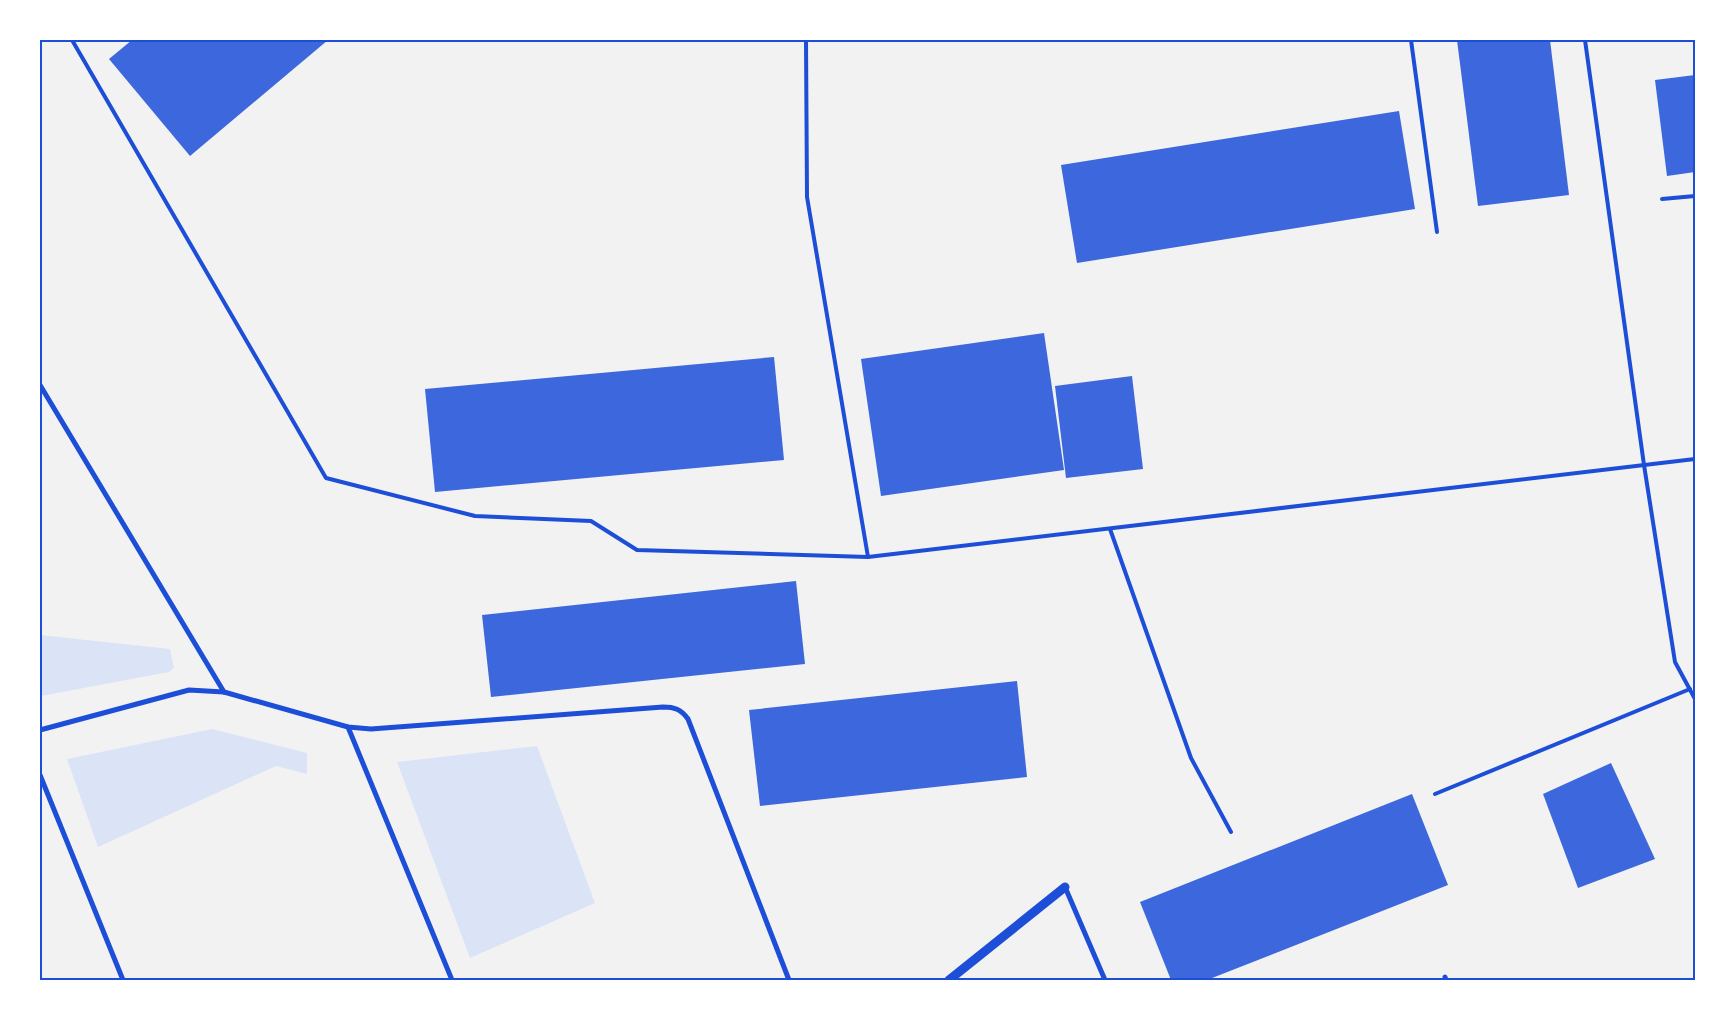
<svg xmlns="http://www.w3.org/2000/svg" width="1735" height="1020" font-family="'Varela Round',sans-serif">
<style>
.green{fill:#dbe4f7}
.building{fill:#3d67dc}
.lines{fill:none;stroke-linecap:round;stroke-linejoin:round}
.service{stroke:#1d4ed8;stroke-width:4}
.minor{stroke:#1d4ed8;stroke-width:5}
.tertiary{stroke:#1d4ed8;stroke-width:9}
.neatline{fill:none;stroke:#1d4ed8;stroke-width:2}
</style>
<rect width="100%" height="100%" fill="#f2f2f2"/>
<!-- green -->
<g class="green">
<path d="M40 635 170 649 174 668 169 672 41 696 40 694Z"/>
<path d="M212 729 307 753V774L276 766 98 847 67 759Z"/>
<path d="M537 746 595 903 470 958 397 762Z"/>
</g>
<!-- building -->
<g class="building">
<path d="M132 40H328L190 156 109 59Z"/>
<path d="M1457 40H1550L1569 195 1478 206Z"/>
<path d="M1695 75V172L1667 176 1655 80Z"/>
<path d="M1399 111 1415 209 1077 263 1061 165Z"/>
<path d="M1044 333 1064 470 881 496 861 359Z"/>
<path d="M774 357 784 460 435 492 425 389Z"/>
<path d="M1132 376 1143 469 1066 478 1055 386Z"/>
<path d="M796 581 805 664 491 697 482 615Z"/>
<path d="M1017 681 1027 777 760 806 749 710Z"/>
<path d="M1611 763 1655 859 1578 888 1543 794Z"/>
<path d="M1412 794 1448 885 1207 980H1171L1140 902Z"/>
</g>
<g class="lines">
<!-- service -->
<g class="service">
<path d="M72 40 326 478 475 516 591 521 637 550 868 557 1695 459"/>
<path d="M806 40 807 197 868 557"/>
<path d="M1411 40 1437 232"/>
<path d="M1585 40 1644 465 1675 662 1695 699"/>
<path d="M1662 199 1695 196"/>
<path d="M1110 529 1191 758 1231 832"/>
<path d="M1435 794 1690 689"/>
</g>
<!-- minor -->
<g class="minor">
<path d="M40 385 224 692"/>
<path d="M348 727 452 980"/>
<path d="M40 730 189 690 224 692 348 727 371 729 663 707C674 707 681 709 688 719L789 980"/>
<path d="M40 775 123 980"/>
<path d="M1065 887 1105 980"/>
<path d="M1445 977 1446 980"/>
</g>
<!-- tertiary -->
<path class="tertiary" d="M949 980 1065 887"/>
</g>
<!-- border -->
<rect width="1735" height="1020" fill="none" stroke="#ffffff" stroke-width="82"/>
<rect x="41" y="41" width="1653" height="938" class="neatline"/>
</svg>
